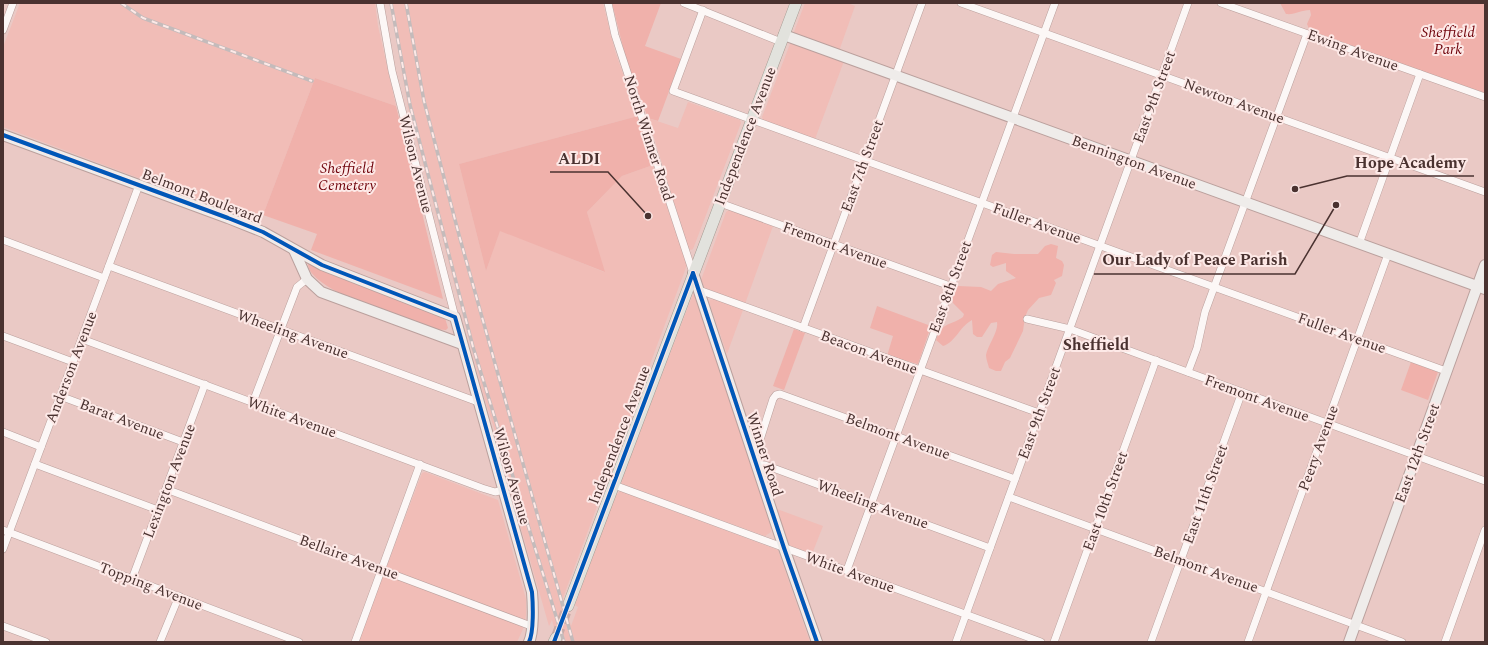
<svg xmlns="http://www.w3.org/2000/svg" width="1488" height="645" font-family="Spectral,serif">
<style>
.built{fill:#f1bdb7}
.green{fill:#f0b1ab}
.lines{fill:none;stroke-linecap:round;stroke-linejoin:round}
.primary-tunnel{stroke:#caaba7;stroke-width:11;stroke-dasharray:11 5.5;stroke-linecap:butt}
.street-casing{stroke:#baa09d;stroke-width:8}
.secondary-casing{stroke:#baa09d;stroke-width:12}
.primary-casing{stroke:#a39b92;stroke-width:12}
.street{stroke:#fcf7f6;stroke-width:7}
.secondary{stroke:#efecea;stroke-width:10}
.primary{stroke:#e2e2dd;stroke-width:11}
.rail-casing{stroke:#c4bbbb;stroke-width:3.5}
.rail{stroke:#fde9e7;stroke-width:2;stroke-dasharray:6;stroke-linecap:butt}
.cycleway-casing{stroke:#fde9e7;stroke-width:6}
.cycleway{stroke:#0057b8;stroke-width:4}
.labels{text-anchor:middle;stroke-width:4;stroke-linejoin:round;paint-order:stroke}
.park-label{font-size:15px;font-style:italic;fill:#70040c;stroke:#fde9e7}
.street-label{font-size:15px;fill:#4a3230;stroke:#fde9e7}
.neighbourhood-label{font-size:16px;font-weight:bold;fill:#4a3230;stroke:#fde9e7}
.leader{fill:none;stroke:#4a3230;stroke-width:1.5}
.callout-dot{fill:#4a3230;stroke:#fde9e7;stroke-width:1.5}
.callout-label{font-size:16px;text-anchor:middle;font-weight:bold;fill:#4a3230;stroke:#fde9e7;stroke-width:4;stroke-linejoin:round;paint-order:stroke}
</style>
<rect width="100%" height="100%" fill="#eac9c5"/>
<!-- built -->
<g class="built">
<path d="M20 3H375L378 26 396 106 315 78 263 215 259 223 3 127V47Z"/>
<path d="M390 3H603L615 51 638 116 459 164 486 271 500 230 604 272 587 212 622 176 653 165 687 265 563 598 571 626 578 607 575 605 615 496 620 491 778 550 810 642H558L552 620 549 626 518 518 522 516 485 400 454 283 408 107Z"/>
<path d="M805 3H848L855 6 839 51 795 35 794 32Z"/>
<path d="M792 43 844 61 815 139 763 120 762 117 790 44Z"/>
<path d="M688 102 740 120 741 123 693 249 691 250 688 248 648 118 678 128Z"/>
<path d="M729 210 773 226 745 304 705 288 701 280 726 212Z"/>
<path d="M693 294 695 296 771 527V532L765 536 622 484 621 481Z"/>
<path d="M714 299 743 310 727 354 709 302 710 300Z"/>
<path d="M425 472 498 500 526 599V615L523 629 517 642H358L422 473Z"/>
<path d="M777 509 823 526 812 554 791 546 788 543Z"/>
</g>
<!-- green -->
<g class="green">
<path d="M612 3H661L645 46 681 59 658 121 648 118 627 63Z"/>
<path d="M1280 3H1485V93L1311 33 1307 24 1311 15 1310 10C1301 10 1295 15 1286 14Z"/>
<path d="M315 78 396 106 443 299 311 250 317 234 263 215Z"/>
<path d="M638 116 653 165 622 176 587 212 605 272 500 231 486 271 459 164Z"/>
<path d="M1051 244 1058 246 1056 258 1062 261 1064 265 1062 276 1054 280 1056 283 1051 295 1039 298 1028 310 1025 317 1023 331 1010 358 1005 362 1001 371H996L989 368C988 364 986 359 986 355 988 345 999 331 997 322L991 323 982 337H977L973 334 972 320C959 327 956 342 943 346L936 340C942 321 951 326 963 317L964 314 953 303 952 298 958 286 981 287 991 291 998 284 1016 278 1006 271V263L993 267 990 265 992 255 996 252 1014 254H1038L1045 246Z"/>
<path d="M308 263 327 273 445 318 448 328 446 330 433 329C411 321 306 290 308 263Z"/>
<path d="M877 306 931 326 918 364 887 356 893 336 870 328Z"/>
<path d="M794 329 805 333 784 390 773 386Z"/>
<path d="M1411 362 1438 372 1428 400 1401 390Z"/>
</g>
<g class="lines">
<!-- primary-tunnel -->
<path class="primary-tunnel" d="M556 638 568 606"/>
<!-- street casing -->
<g class="street-casing">
<g id="street">
<path d="M380 3 392 71 455 317"/>
<path d="M608 3 615 35 693 273"/>
<path d="M684 3 781 42"/>
<path d="M961 3 1485 192"/>
<path d="M1221 3 1485 97"/>
<path d="M703 10 673 91 1446 371"/>
<path d="M3 30 13 3"/>
<path d="M720 203 950 286"/>
<path d="M3 240 104 278"/>
<path d="M1359 244 1420 74"/>
<path d="M109 266 478 402"/>
<path d="M699 290 1039 413"/>
<path d="M1027 319 1070 329 1485 481"/>
<path d="M803 328 922 3"/>
<path d="M3 336 73 362"/>
<path d="M82 339 482 488 495 492 503 490"/>
<path d="M1188 372 1197 348 1205 312 1307 34"/>
<path d="M60 396 183 442"/>
<path d="M253 402 297 287 307 279"/>
<path d="M3 432 41 447"/>
<path d="M751 448 760 440 773 399 776 395 780 394 1015 479"/>
<path d="M35 464 158 510"/>
<path d="M756 464 765 465 990 548"/>
<path d="M614 485 1041 642"/>
<path d="M166 489 531 626"/>
<path d="M1009 497 1402 642"/>
<path d="M3 530 299 642"/>
<path d="M3 549 139 185"/>
<path d="M847 570 1055 3"/>
<path d="M132 579 205 384"/>
<path d="M3 626 46 642"/>
<path d="M160 642 179 596"/>
<path d="M355 642 420 464"/>
<path d="M956 642 1188 3"/>
<path d="M1054 642 1156 360"/>
<path d="M1151 642 1242 392"/>
<path d="M1248 642 1388 254"/>
<path d="M1445 642 1485 530"/>
</g>
</g>
<!-- secondary casing -->
<g class="secondary-casing">
<g id="secondary">
<path d="M784 35 1485 289"/>
<path d="M3 135 228 218 263 232 322 265 455 317 532 592C533 604 534 632 529 642"/>
<path d="M294 250 307 279 321 292 462 344"/>
<path d="M693 273 784 548 817 642"/>
<path d="M1349 642 1485 265"/>
</g>
</g>
<!-- primary casing -->
<g class="primary-casing">
<g id="primary">
<path d="M568 606 796 3"/>
<path d="M554 642 556 638"/>
</g>
</g>
<!-- street -->
<use href="#street" class="street"/>
<!-- secondary -->
<use href="#secondary" class="secondary"/>
<!-- primary -->
<use href="#primary" class="primary"/>
<!-- rail casing -->
<g class="rail-casing">
<g id="rail">
<path d="M121 3 143 18 312 81"/>
<path d="M391 3 410 105 473 347 564 642"/>
<path d="M406 3 424 101 459 235 573 642"/>
</g>
</g>
<!-- rail -->
<use href="#rail" class="rail"/>
<!-- cycleway casing -->
<g class="cycleway-casing">
<g id="cycleway">
<path d="M3 135 228 218 263 232 322 265 455 317 532 592C533 604 534 632 529 642"/>
<path d="M693 273 784 548 817 642"/>
<path d="M554 642 693 273"/>
</g>
</g>
<!-- cycleway -->
<use href="#cycleway" class="cycleway"/>
</g>
<g class="labels">
<!-- park labels -->
<g class="park-label">
<text x="1448" y="37">Sheffield<tspan x="1448" dy="17">Park</tspan></text>
<text x="347" y="173">Sheffield<tspan x="347" dy="17">Cemetery</tspan></text>
</g>
<!-- street labels -->
<g class="street-label">
<text transform="translate(1353 50) rotate(20)" y="5">Ewing Avenue</text>
<text transform="translate(1154 97) rotate(-70)" y="5">East 9th Street</text>
<text transform="translate(1234 101) rotate(20)" y="5">Newton Avenue</text>
<text transform="translate(745 136) rotate(-69)" y="5">Independence Avenue</text>
<text transform="translate(649 138) rotate(72)" y="5">North Winner Road</text>
<text transform="translate(1134 162) rotate(20)" y="5">Bennington Avenue</text>
<text transform="translate(416 164) rotate(76)" y="5">Wilson Avenue</text>
<text transform="translate(862 166) rotate(-70)" y="5">East 7th Street</text>
<text transform="translate(202 196) rotate(21)" y="5">Belmont Boulevard</text>
<text transform="translate(1037 223) rotate(20)" y="5">Fuller Avenue</text>
<text transform="translate(835 245) rotate(20)" y="5">Fremont Avenue</text>
<text transform="translate(950 287) rotate(-70)" y="5">East 8th Street</text>
<text transform="translate(1342 333) rotate(20)" y="5">Fuller Avenue</text>
<text transform="translate(293 334) rotate(20)" y="5">Wheeling Avenue</text>
<text transform="translate(869 352) rotate(20)" y="5">Beacon Avenue</text>
<text transform="translate(71 367) rotate(-69)" y="5">Anderson Avenue</text>
<text transform="translate(1257 398) rotate(20)" y="5">Fremont Avenue</text>
<text transform="translate(1039 413) rotate(-70)" y="5">East 9th Street</text>
<text transform="translate(292 417) rotate(20)" y="5">White Avenue</text>
<text transform="translate(122 419) rotate(21)" y="5">Barat Avenue</text>
<text transform="translate(619 435) rotate(-69)" y="5">Independence Avenue</text>
<text transform="translate(898 436) rotate(20)" y="5">Belmont Avenue</text>
<text transform="translate(1318 448) rotate(-70)" y="5">Peery Avenue</text>
<text transform="translate(1417 453) rotate(-70)" y="5">East 12th Street</text>
<text transform="translate(765 454) rotate(72)" y="5">Winner Road</text>
<text transform="translate(512 476) rotate(74)" y="5">Wilson Avenue</text>
<text transform="translate(169 481) rotate(-69)" y="5">Lexington Avenue</text>
<text transform="translate(1205 494) rotate(-70)" y="5">East 11th Street</text>
<text transform="translate(1105 501) rotate(-70)" y="5">East 10th Street</text>
<text transform="translate(873 504) rotate(20)" y="5">Wheeling Avenue</text>
<text transform="translate(349 557) rotate(20)" y="5">Bellaire Avenue</text>
<text transform="translate(1206 569) rotate(20)" y="5">Belmont Avenue</text>
<text transform="translate(850 572) rotate(20)" y="5">White Avenue</text>
<text transform="translate(151 586) rotate(21)" y="5">Topping Avenue</text>
</g>
<!-- neighbourhood labels -->
<g class="neighbourhood-label">
<text x="1096" y="350">Sheffield</text>
</g>
</g>
<!-- callouts -->
<path class="leader" d="M648 216L608 172H550M1295 189L1347 176H1474M1336 205L1295 274H1094"/>
<g class="callout-dot">
<circle cx="648" cy="216" r="4"/>
<circle cx="1295" cy="189" r="4"/>
<circle cx="1336" cy="205" r="4"/>
</g>
<g class="callout-label">
<text x="579" y="164">ALDI</text>
<text x="1410" y="168">Hope Academy</text>
<text x="1195" y="265">Our Lady of Peace Parish</text>
</g>
<!-- border -->
<rect width="1488" height="645" fill="none" stroke="#4a3230" stroke-width="8"/>
</svg>
